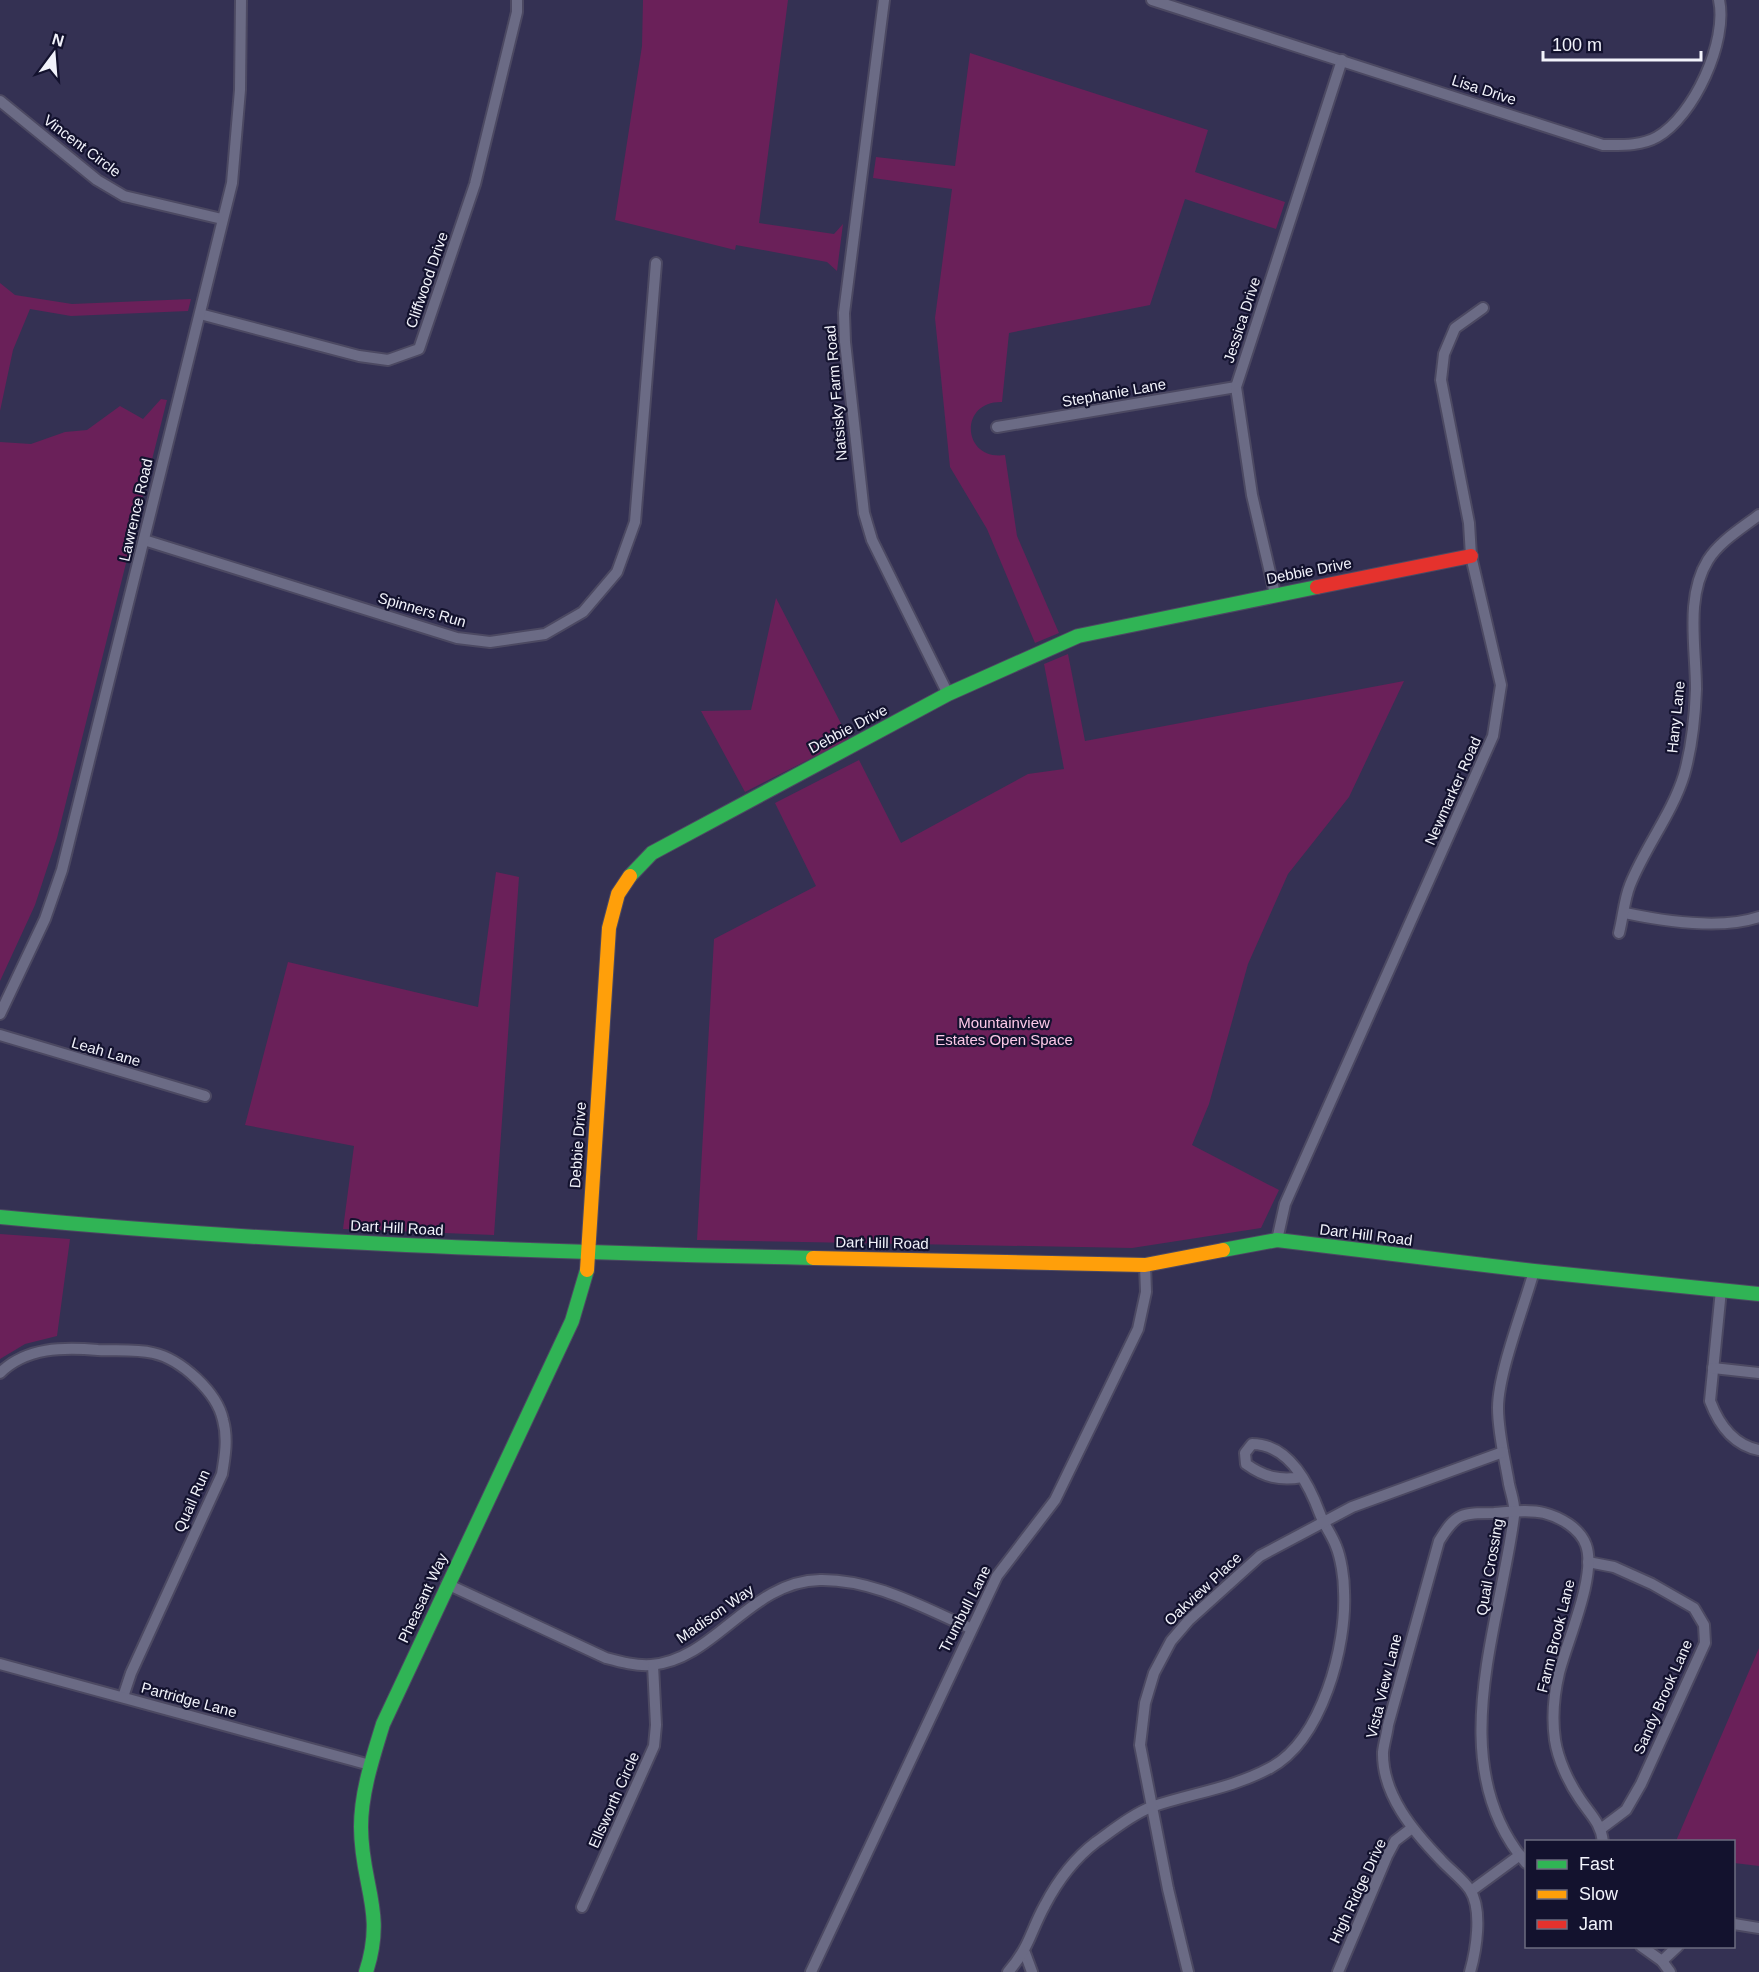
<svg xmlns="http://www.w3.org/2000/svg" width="1759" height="1972" font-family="Arial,sans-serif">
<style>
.green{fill:#6a2059}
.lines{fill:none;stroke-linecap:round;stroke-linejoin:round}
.street-casing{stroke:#4c4962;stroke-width:14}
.fast-casing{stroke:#4c4962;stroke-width:16}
.slow-casing{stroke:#4c4962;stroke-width:16}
.jam-casing{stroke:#4c4962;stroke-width:16}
.street{stroke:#6b6b85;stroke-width:10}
.fast{stroke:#30b455;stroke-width:14}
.slow{stroke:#ff9f0a;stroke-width:14}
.jam{stroke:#e5322d;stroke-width:14}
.labels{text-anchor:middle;stroke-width:4.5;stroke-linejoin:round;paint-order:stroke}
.street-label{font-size:15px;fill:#f2f3fb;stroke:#13122e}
.park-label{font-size:15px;fill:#fcc9e8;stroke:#13122e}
</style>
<rect width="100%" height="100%" fill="#343153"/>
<!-- green -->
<g class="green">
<path d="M643 0H788L759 223 834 234 843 224 837 271 827 262 736 245 735 250 615 220 642 46Z"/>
<path d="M970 53 1208 130 1195 172 1285 202 1276 229 1185 199 1150 305 1009 333 1002 402C958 401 962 461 1005 455L1017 536 1059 633 1035 643 987 529 950 467 935 318 952 189 873 178 876 157 955 166Z"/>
<path d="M0 283 15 295 72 304 191 299 188 311 71 316 30 309 13 350 0 411Z"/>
<path d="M161 399 167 400 57 838 35 905 0 981V442L31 444 65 432 87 430 120 406 143 419Z"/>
<path d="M776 598 849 739 745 792 701 711 751 710Z"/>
<path d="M1068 654 1085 741 1404 681 1349 797 1288 874 1248 964 1209 1104 1192 1145 1279 1190 1261 1228 1132 1248 697 1240 714 939 816 886 775 803 859 760 901 843 1028 774 1064 769 1044 664Z"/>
<path d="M496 872 519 877 494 1235 343 1229 354 1146 245 1125 288 962 478 1007Z"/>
<path d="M0 1234 70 1239 57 1336 25 1344 0 1359Z"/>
<path d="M1759 1648V1866L1734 1863V1842L1676 1841Z"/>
</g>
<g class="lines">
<!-- street casing -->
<g class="street-casing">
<g id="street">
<path d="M884 0 844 313 845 342 864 513 872 540 948 694"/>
<path d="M1152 0 1603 145C1622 145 1641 146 1657 137 1694 116 1728 41 1719 0"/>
<path d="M0 101 97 180 124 196 222 219"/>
<path d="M200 314 359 356 388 360 419 349 475 184 517 12V0"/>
<path d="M997 427 1236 387"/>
<path d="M144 540 457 638 490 642 545 634 583 612 617 572 635 522 656 263"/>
<path d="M1275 594 1252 495 1236 387 1342 60"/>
<path d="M1625 913C1663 921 1721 930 1759 917"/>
<path d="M1619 933C1623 918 1624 900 1630 885 1645 847 1672 814 1684 775 1692 747 1695 718 1696 689 1696 647 1685 597 1708 560 1720 541 1742 528 1759 515"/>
<path d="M0 1014 45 919 62 870 232 183 240 90 241 0"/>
<path d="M0 1035 205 1096"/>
<path d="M1277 1240 1285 1204 1493 736 1501 685 1471 556 1469 523 1441 380 1444 354 1455 328 1483 308"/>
<path d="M1721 1290 1710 1401C1719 1425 1733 1445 1759 1450"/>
<path d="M1713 1368 1759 1373"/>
<path d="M0 1373C26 1347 64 1347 98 1350 116 1351 136 1349 153 1353 181 1359 217 1392 223 1420 228 1438 225 1456 222 1474L131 1673 123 1697"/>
<path d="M1588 1562 1614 1567 1652 1584 1694 1608 1704 1625 1705 1643 1641 1784 1626 1810 1602 1828"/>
<path d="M447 1584 606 1658C621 1662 636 1666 651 1665 715 1660 750 1581 820 1580 873 1579 922 1607 970 1628"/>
<path d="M0 1664 370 1765"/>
<path d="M1526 1863C1442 1765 1500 1627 1514 1516 1516 1506 1511 1494 1509 1484 1505 1460 1498 1433 1498 1408 1498 1373 1524 1307 1534 1271"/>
<path d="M1471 1891 1520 1855"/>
<path d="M582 1907 654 1746 656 1725 653 1665"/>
<path d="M1734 1924 1759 1928"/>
<path d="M1641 1946 1662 1961 1670 1972"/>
<path d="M1025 1953 1032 1972"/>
<path d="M1662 1961 1678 1946"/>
<path d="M811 1972 997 1576 1055 1500 1138 1329 1146 1292 1145 1265"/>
<path d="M1008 1972C1030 1947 1030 1932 1045 1905 1057 1882 1075 1858 1096 1842 1113 1830 1134 1813 1154 1806 1193 1793 1233 1788 1270 1768 1322 1740 1347 1646 1344 1591 1344 1578 1341 1558 1336 1546 1332 1535 1324 1525 1320 1514 1309 1484 1289 1444 1252 1444L1245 1453 1246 1464C1264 1477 1280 1481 1302 1477"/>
<path d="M1188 1972 1168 1889 1140 1745 1145 1703 1154 1673 1171 1641 1189 1620 1260 1556 1352 1507 1503 1452"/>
<path d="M1338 1972 1387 1856 1395 1841 1412 1828"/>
<path d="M1470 1972C1476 1951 1483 1910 1470 1890 1463 1879 1450 1870 1441 1860 1414 1832 1382 1795 1383 1752 1384 1743 1387 1734 1388 1725L1439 1541C1456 1513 1461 1513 1494 1513 1509 1512 1529 1509 1544 1513 1560 1517 1580 1528 1586 1545 1597 1575 1567 1641 1559 1673 1554 1694 1552 1719 1555 1740 1558 1760 1569 1783 1580 1799 1590 1814 1601 1823 1603 1842"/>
</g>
</g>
<!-- fast casing -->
<g class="fast-casing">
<g id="fast">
<path d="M630 876 652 853 948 694 1078 636 1317 587"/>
<path d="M0 1217C270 1243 542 1252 813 1258"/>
<path d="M1223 1250 1277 1240 1534 1271 1759 1294"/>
<path d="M366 1972C386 1911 361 1885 361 1827 361 1792 373 1757 383 1724L572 1321 587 1270"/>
</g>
</g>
<!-- slow casing -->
<g class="slow-casing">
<g id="slow">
<path d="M813 1258 1145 1265 1223 1250"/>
<path d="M587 1270 609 928 618 894 630 876"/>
</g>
</g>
<!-- jam casing -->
<g class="jam-casing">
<path id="jam" d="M1317 587 1471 556"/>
</g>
<!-- street -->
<use href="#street" class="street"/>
<!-- fast -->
<use href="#fast" class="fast"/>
<!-- slow -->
<use href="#slow" class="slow"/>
<!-- jam -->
<use href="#jam" class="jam"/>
</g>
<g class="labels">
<!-- street labels -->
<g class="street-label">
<text transform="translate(1484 90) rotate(18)" y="5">Lisa Drive</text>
<text transform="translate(82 146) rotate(37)" y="5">Vincent Circle</text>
<text transform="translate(427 280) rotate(-71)" y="5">Cliffwood Drive</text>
<text transform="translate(1242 320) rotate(-72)" y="5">Jessica Drive</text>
<text transform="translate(836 393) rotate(-95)" y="5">Natsisky Farm Road</text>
<text transform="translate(1114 393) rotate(-10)" y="5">Stephanie Lane</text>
<text transform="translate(136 510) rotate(-77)" y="5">Lawrence Road</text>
<text transform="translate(1309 571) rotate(-11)" y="5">Debbie Drive</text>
<text transform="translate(422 610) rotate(16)" y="5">Spinners Run</text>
<text transform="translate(1676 717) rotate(-84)" y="5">Hany Lane</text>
<text transform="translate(848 729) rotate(-28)" y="5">Debbie Drive</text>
<text transform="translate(1453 791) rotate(-66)" y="5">Newmarker Road</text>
<text transform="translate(106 1052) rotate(16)" y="5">Leah Lane</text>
<text transform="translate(578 1145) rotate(-86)" y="5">Debbie Drive</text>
<text transform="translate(397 1228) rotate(3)" y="5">Dart Hill Road</text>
<text transform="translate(1366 1235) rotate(7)" y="5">Dart Hill Road</text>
<text transform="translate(882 1243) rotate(1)" y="5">Dart Hill Road</text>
<text transform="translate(192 1501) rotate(-66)" y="5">Quail Run</text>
<text transform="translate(1490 1567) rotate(-80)" y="5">Quail Crossing</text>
<text transform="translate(1203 1589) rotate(-43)" y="5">Oakview Place</text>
<text transform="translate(423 1598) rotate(-65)" y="5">Pheasant Way</text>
<text transform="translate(965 1609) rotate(-63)" y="5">Trumbull Lane</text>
<text transform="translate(715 1614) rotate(-35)" y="5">Madison Way</text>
<text transform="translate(1556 1636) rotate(-76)" y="5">Farm Brook Lane</text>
<text transform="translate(1384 1686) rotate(-76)" y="5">Vista View Lane</text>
<text transform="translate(1663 1697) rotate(-66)" y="5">Sandy Brook Lane</text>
<text transform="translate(189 1700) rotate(15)" y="5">Partridge Lane</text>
<text transform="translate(614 1800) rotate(-66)" y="5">Ellsworth Circle</text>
<text transform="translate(1358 1891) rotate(-65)" y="5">High Ridge Drive</text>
</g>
<!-- park labels -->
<g class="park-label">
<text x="1004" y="1028">Mountainview<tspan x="1004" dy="17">Estates Open Space</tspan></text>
</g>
</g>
<!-- legend -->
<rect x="1525" y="1840" width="210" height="108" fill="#13122e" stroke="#6c6c80" stroke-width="1.5"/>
<rect x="1537" y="1860" width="30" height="9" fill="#30b455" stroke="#6c6c80" stroke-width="1.5"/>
<text x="1579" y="1870" font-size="18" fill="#f2f3fb">Fast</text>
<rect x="1537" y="1890" width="30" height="9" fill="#ff9f0a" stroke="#6c6c80" stroke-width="1.5"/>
<text x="1579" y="1900" font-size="18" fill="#f2f3fb">Slow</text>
<rect x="1537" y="1920" width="30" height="9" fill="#e5322d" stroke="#6c6c80" stroke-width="1.5"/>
<text x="1579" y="1930" font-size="18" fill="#f2f3fb">Jam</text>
<!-- north arrow -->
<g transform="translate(54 54) rotate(16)" stroke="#13122e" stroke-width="4.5" paint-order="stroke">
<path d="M0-4.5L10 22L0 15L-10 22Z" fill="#f2f3fb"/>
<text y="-9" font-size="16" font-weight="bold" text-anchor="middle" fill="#f2f3fb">N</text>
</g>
<!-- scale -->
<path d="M1543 51v9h158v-9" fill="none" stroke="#f2f3fb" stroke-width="3"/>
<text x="1552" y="51" font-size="18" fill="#f2f3fb" stroke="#13122e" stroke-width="4.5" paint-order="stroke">100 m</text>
</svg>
